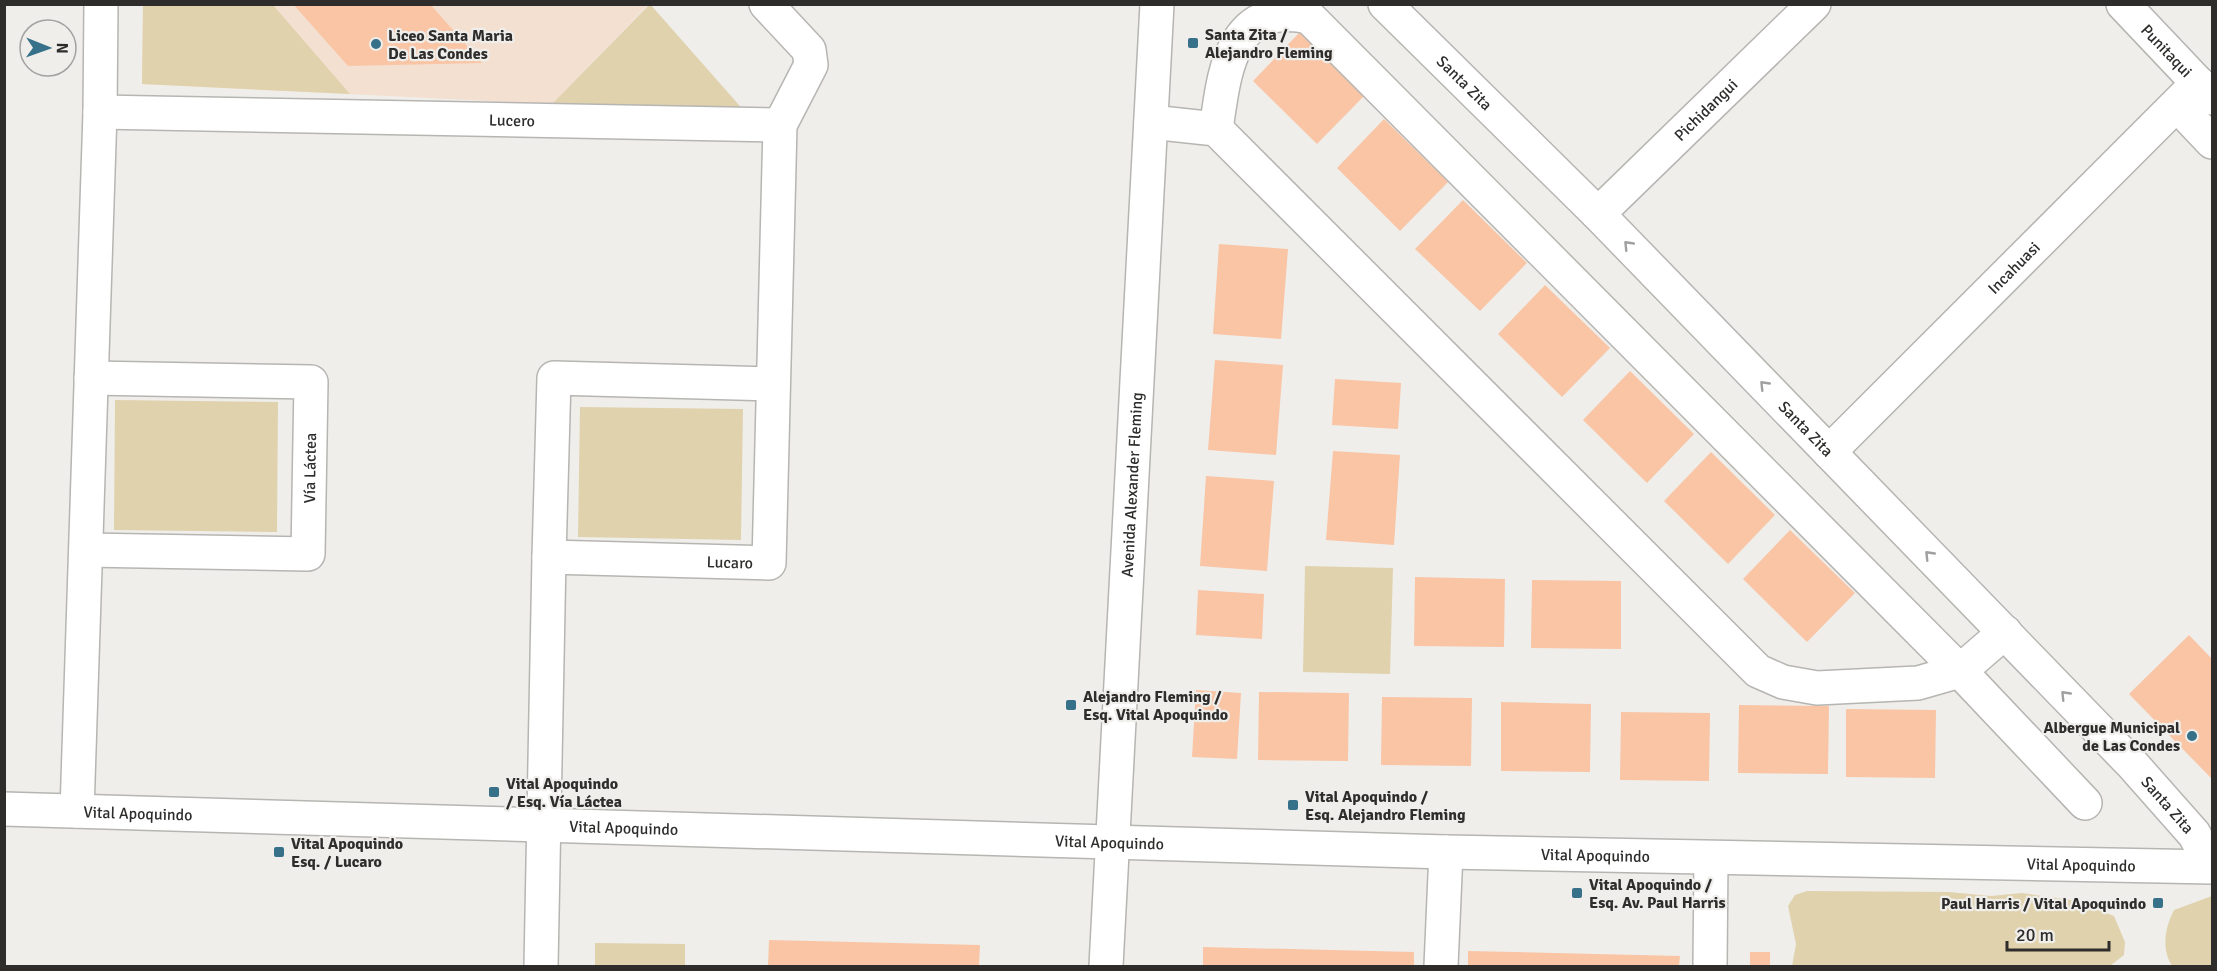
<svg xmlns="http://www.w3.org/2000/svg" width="2217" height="971" font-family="Signika,sans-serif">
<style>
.education{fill:#f4e0d1}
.green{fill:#e0d2ad}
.building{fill:#f9c5a5}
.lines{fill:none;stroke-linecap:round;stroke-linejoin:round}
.minor-casing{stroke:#b6b5b2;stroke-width:36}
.minor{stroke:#fff;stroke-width:33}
.oneway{stroke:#a1a0a0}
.poi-dot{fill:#367089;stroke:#efeeeb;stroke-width:2}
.labels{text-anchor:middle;stroke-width:4.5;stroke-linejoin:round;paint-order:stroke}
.poi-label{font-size:16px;font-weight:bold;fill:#2e2d2c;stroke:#efeeeb;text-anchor:start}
.street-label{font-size:16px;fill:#2e2d2c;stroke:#efeeeb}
</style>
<rect width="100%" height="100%" fill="#efeeeb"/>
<!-- education -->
<path class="education" d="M143 5H648L552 104 142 84Z"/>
<!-- green -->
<g class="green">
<path d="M650 4 746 113 552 104Z"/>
<path d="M273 5 350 94 142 84 143 5Z"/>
<path d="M115 400 278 402 277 532 114 530Z"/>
<path d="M580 407 743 409 741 540 578 537Z"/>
<path d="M1305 566 1393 568 1390 674 1303 672Z"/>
<path d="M1807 891 1949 892 1991 896 2022 893 2071 900 2114 916 2125 942 2124 955 2110 966H1792L1796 944 1788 906 1795 895Z"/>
<path d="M2212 896V966H2172C2161 948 2165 928 2174 910Z"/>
<path d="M595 943 685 944V966H595Z"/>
</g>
<!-- building -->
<g class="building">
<path d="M293 4H430L482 63 348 66Z"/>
<path d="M1300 32 1365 95 1317 144 1253 81Z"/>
<path d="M1384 119 1448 182 1400 231 1337 168Z"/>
<path d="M1463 200 1527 263 1480 311 1415 249Z"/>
<path d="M1219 244 1288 249 1281 339 1213 334Z"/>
<path d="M1545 285 1610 348 1562 397 1498 334Z"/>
<path d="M1215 360 1283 365 1276 455 1208 450Z"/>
<path d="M1630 371 1694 434 1647 483 1583 420Z"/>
<path d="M1335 379 1401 383 1398 429 1332 425Z"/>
<path d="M1333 451 1400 455 1394 545 1326 540Z"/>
<path d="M1711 452 1775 515 1728 564 1664 501Z"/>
<path d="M1206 476 1274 481 1267 571 1200 566Z"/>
<path d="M1790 530 1855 593 1807 642 1743 579Z"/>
<path d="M1415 577 1505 579 1504 647 1414 646Z"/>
<path d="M1532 580 1621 581V649L1531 648Z"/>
<path d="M1198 590 1264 594 1262 639 1196 635Z"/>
<path d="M2189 635 2212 659V779L2129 694Z"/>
<path d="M1196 690 1241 693 1237 759 1192 757Z"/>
<path d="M1259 692 1349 693 1348 761 1258 760Z"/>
<path d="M1382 697 1472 698 1471 766 1381 765Z"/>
<path d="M1501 702 1591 704 1590 772 1501 771Z"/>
<path d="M1739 705 1829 706 1828 774 1738 773Z"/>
<path d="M1846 709 1936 710 1935 778 1846 777Z"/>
<path d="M1621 712 1710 713 1709 781 1620 780Z"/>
<path d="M769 940 980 945 979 966H768Z"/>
<path d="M1203 947 1414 952V966H1203Z"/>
<path d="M1468 951 1680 956 1679 966H1468Z"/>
<rect x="1750" y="952" width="20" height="14"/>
</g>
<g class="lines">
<!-- minor casing -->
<g class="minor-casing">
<g id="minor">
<path id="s1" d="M1385 4 1598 214 2133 765 2194 834 2212 866"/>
<path id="s2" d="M2123 4 2212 98"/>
<path d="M2177 105 2212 142"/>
<path id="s3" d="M100 112 780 125"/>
<path d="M1151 122 1216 129 1758 671 1783 682 1817 688 1918 683 1960 671 2005 632"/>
<path d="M1216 129C1224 78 1228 0 1309 17L1960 671 2085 803"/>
<path id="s4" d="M1598 214 1814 4"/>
<path id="s5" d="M1829 452 2198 83"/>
<path id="s6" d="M86 550 308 554 311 382 91 378"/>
<path d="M549 557 554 378 773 384"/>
<path id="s7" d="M4 809 1446 852 2212 867"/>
<path d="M77 811 100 112 101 4"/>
<path id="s8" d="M541 966 549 557 769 563 780 125 811 65 809 50 766 4"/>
<path id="s9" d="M1106 966 1157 4"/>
<path d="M1441 966 1446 852"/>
<path d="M1710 966 1711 858"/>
</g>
</g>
<!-- minor -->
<use href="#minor" class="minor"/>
</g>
<!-- one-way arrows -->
<defs><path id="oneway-chevron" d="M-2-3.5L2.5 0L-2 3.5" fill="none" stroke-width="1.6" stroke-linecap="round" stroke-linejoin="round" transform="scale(1.5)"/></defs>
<g class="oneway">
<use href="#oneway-chevron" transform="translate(1628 245) rotate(-134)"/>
<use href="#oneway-chevron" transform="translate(1764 385) rotate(-134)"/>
<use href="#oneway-chevron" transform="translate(1929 555) rotate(-134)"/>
<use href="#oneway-chevron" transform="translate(2065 695) rotate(-134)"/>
</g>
<!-- markers -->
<g class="poi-dot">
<rect x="1187" y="37" width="12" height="12" rx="3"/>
<circle cx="376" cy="44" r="6"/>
<rect x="1065" y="699" width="12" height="12" rx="3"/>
<circle cx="2192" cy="736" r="6"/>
<rect x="488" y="786" width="12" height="12" rx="3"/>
<rect x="1287" y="799" width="12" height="12" rx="3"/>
<rect x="273" y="846" width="12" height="12" rx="3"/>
<rect x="1571" y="887" width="12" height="12" rx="3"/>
<rect x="2152" y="897" width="12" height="12" rx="3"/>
</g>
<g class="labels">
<!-- poi labels -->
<g class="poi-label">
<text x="1205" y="40">Santa Zita /<tspan x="1205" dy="18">Alejandro Fleming</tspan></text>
<text x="388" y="41">Liceo Santa Maria<tspan x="388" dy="18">De Las Condes</tspan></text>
<text x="1083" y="702">Alejandro Fleming /<tspan x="1083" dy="18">Esq. Vital Apoquindo</tspan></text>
<text x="2180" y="733" text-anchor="end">Albergue Municipal<tspan x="2180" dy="18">de Las Condes</tspan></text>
<text x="506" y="789">Vital Apoquindo<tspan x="506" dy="18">/ Esq. Vía Láctea</tspan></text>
<text x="1305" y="802">Vital Apoquindo /<tspan x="1305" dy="18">Esq. Alejandro Fleming</tspan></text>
<text x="291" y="849">Vital Apoquindo<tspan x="291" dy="18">Esq. / Lucaro</tspan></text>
<text x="1589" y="890">Vital Apoquindo /<tspan x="1589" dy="18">Esq. Av. Paul Harris</tspan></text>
<text x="2146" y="909" text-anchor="end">Paul Harris / Vital Apoquindo</text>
</g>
<!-- street labels -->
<g class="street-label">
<text dy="6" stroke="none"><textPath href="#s2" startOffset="64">Punitaqui</textPath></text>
<text dy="6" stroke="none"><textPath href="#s1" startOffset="112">Santa Zita</textPath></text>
<text dy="6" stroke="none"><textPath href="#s4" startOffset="150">Pichidangui</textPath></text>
<text dy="6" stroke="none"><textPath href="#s3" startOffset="412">Lucero</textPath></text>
<text dy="6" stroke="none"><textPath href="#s5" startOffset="261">Incahuasi</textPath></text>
<text dy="6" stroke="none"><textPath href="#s1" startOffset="598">Santa Zita</textPath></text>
<text dy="6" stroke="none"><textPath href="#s6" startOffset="308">Vía Láctea</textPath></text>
<text dy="6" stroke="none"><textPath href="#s9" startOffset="482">Avenida Alexander Fleming</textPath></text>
<text dy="6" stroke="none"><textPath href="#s8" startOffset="590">Lucaro</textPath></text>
<text dy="6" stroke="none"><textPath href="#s1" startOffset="1120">Santa Zita</textPath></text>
<text dy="6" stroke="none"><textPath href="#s7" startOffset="134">Vital Apoquindo</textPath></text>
<text dy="6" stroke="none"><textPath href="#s7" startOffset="620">Vital Apoquindo</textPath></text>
<text dy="6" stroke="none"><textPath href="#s7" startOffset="1106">Vital Apoquindo</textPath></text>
<text dy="6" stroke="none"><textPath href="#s7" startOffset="1592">Vital Apoquindo</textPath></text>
<text dy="6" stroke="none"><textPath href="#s7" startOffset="2078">Vital Apoquindo</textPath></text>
</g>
</g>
<!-- border -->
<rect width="2217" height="971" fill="none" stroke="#2e2d2c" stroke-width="12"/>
<!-- north arrow -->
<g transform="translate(48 48) rotate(91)"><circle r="28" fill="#efeeeb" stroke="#a2a19f" stroke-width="1.5"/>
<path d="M0-4.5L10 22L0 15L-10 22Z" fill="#367089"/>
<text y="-9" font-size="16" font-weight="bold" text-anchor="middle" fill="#2e2d2c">N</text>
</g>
<!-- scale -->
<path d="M2007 941v9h102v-9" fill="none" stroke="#2e2d2c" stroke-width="3"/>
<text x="2016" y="941" font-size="18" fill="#2e2d2c" stroke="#efeeeb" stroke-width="4.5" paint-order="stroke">20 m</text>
</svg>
